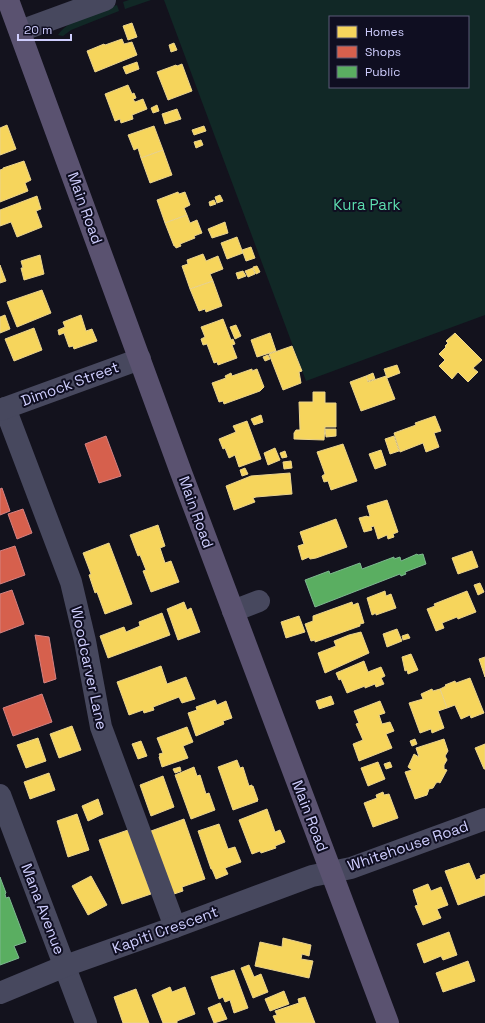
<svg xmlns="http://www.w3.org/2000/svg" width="485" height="1023" font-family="'Space Grotesk',sans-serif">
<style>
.green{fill:#112826;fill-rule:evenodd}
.homes{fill:#f6d55c;stroke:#ead38d}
.shops{fill:#d6604d;stroke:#d48182}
.public{fill:#5aae61;stroke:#7db890}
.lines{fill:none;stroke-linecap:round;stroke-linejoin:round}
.minor{stroke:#47485e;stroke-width:22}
.major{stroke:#5a5270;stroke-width:22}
.labels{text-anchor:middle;stroke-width:4;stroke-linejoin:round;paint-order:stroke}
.park-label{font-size:15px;fill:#5cddae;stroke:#0f0e21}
.street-label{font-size:15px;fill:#cfcefe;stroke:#0f0e21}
</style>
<rect width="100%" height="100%" fill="#13121d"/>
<!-- green -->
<g class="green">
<path d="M129 0H151L125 9 123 2Z"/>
<path d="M164 0H485V315L306 381ZM330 17H468V87H330Z"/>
<path d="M117 5 119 11 71 30 63 36 58 35C71 17 97 12 117 5Z"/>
</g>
<!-- homes -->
<g class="homes">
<path d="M132 23 137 37 128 40 123 26Z"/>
<path d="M122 39 124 44 132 42 137 55 95 72 87 51 104 44 105 45Z"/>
<path d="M174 43 177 50 171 52 169 45Z"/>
<path d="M137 62 139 69 126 74 123 67Z"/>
<path d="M182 64 192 91 168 100 157 72 176 65 177 66Z"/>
<path d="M128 85 132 94 134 93 136 98 133 99 135 102 143 99 147 109 132 115 133 119 121 123 120 119 115 121 105 94Z"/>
<path d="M157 105 159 111 153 113 151 108Z"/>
<path d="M177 109 181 119 165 124 162 114Z"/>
<path d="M7 125 16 149 0 155V128Z"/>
<path d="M154 126 163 150 141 158 138 148 134 150 128 135Z"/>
<path d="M204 126 206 131 194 135 192 130Z"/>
<path d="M201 140 203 145 196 148 194 142Z"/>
<path d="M163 150 172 175 150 183 141 158Z"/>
<path d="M24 161 31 180 25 183 28 191 0 202V170L3 169V168Z"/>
<path d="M178 192 179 194 185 192 190 205 184 208 187 215 165 223 157 200Z"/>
<path d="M220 195 223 201 217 203 215 197Z"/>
<path d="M37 196 41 209 36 211 42 227 17 237 11 222 0 226V210Z"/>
<path d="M214 200 216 204 210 206 209 202Z"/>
<path d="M187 215 190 223 197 220 202 233 194 236 195 238 180 244 181 246 176 248 175 246H174L165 223Z"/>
<path d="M225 222 228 233 212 238 208 229Z"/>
<path d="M237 237 243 253 227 259 221 243Z"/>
<path d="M251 247 255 258 246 261 242 250Z"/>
<path d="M203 254 206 261 218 256 223 269 210 274 213 281 190 289 182 266 188 264 187 260Z"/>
<path d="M40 255 44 274 24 280 21 268H23L21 261Z"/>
<path d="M0 265 6 281 0 283Z"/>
<path d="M257 266 260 272 256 274 253 267Z"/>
<path d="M253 268 255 274 248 277 245 271Z"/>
<path d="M243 271 246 276 238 279 236 273Z"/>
<path d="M213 281 222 306 206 312 205 309 199 311 190 289Z"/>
<path d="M42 290 51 313 17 327 7 302Z"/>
<path d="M5 315 10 329 0 333V317Z"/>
<path d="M81 315 86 331 92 329 97 341 74 349 73 346 69 347 64 333 59 335 58 330 65 327 63 322Z"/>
<path d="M223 319 231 340 233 339 235 344 232 345 237 358 218 365 217 362 214 363 207 344 203 345 201 339 205 337 201 327Z"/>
<path d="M236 325 241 336 235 339 230 327Z"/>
<path d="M34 328 42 350 14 361 5 339Z"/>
<path d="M270 333 276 351 257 357 251 340Z"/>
<path d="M455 333 482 360 473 368 478 372 468 382 458 372 452 379 439 366 445 360 439 354 446 347 445 346 448 343 446 341Z"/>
<path d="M292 346 302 371 299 372 301 383 283 390 269 354Z"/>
<path d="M268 355 270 359 265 361 263 357Z"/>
<path d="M397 365 400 373 387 378 384 369Z"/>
<path d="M252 369V371L257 369 264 387 260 391 224 404 223 401 219 402 212 383 226 378 225 376 231 373 232 376Z"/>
<path d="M373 373 375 379 368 381 366 376Z"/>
<path d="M366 376 368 382 386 376 395 399 361 411 350 382Z"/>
<path d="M313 392H325V403H336V427H325L324 440 294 439V433L296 430H300L299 402H313Z"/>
<path d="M261 415 263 422 254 425 251 419Z"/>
<path d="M435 416 441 431 434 433 439 447 426 452 423 443 400 452 394 433 416 425 415 423Z"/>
<path d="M247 421 261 459 239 467 235 455 229 458 225 448 223 449 219 439 236 432 233 426Z"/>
<path d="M325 429H336V436L326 437Z"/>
<path d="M394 436 399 451 390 454 385 439Z"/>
<path d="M343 444 357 481 331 490 328 481 324 482 322 476 325 474 317 452Z"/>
<path d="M275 448 280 460 268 465 264 453Z"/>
<path d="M381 450 386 465 375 469 369 454Z"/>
<path d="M285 451 287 457 282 458 280 453Z"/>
<path d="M291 461 292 468 284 469 283 462Z"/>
<path d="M245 468 248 474 242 476 240 470Z"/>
<path d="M290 473 292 494 256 497 253 498 255 502 234 510 226 486 251 476Z"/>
<path d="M387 500 398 532 393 534 394 537 388 539 387 535 378 539 374 526 371 527 372 530 364 532 359 518 367 516 368 517 370 516 367 506Z"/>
<path d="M336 519 347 547 316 558 310 559 309 557 302 560 298 546 304 544 300 532Z"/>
<path d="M158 525 165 546 160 548 165 563 171 561 179 582 151 592 143 571 146 570 140 555 138 556 130 535Z"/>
<path d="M109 543 132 604 105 614 97 592 95 593 89 575 91 574 83 553Z"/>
<path d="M472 551 478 567 458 574 452 558Z"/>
<path d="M480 583 484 592 478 595 474 585Z"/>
<path d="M385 591 386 596 391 594 396 608 376 615V613L372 615 367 598Z"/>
<path d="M467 591 476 612 458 619 457 617 442 623 444 628 436 631 427 609 435 606 434 604Z"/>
<path d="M184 602 187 610 191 608 200 632 178 640 167 609Z"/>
<path d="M352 602 353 605 358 603 364 623 360 624V626L315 642V640L311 641 305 624 313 621V616Z"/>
<path d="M162 613 170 635 108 658 100 636 124 627 126 632 140 626 139 622Z"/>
<path d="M299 616 305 632 286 638 281 622Z"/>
<path d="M397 629 402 641 387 647 383 634Z"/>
<path d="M361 632 369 653 325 673 318 653 336 646 334 641 349 635Z"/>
<path d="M408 634 410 638 403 640 402 636Z"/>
<path d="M411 654 418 670 408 674 407 670 405 671 402 657Z"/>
<path d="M485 657V677L479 659Z"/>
<path d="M364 661 368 672 381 667 385 676 381 678 384 684 376 687 375 684 365 688V686L347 693 341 679 339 680 336 673Z"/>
<path d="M161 666 167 684 186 677 195 699 182 703 179 697 153 707 154 710 144 713 143 710 129 715 117 682Z"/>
<path d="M470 678 484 713 471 718 470 715 461 719 455 705 447 708 440 689 446 686 445 685 455 681 456 683Z"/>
<path d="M432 689 433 691 440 689 447 708 438 711 444 728 432 733 431 729 420 733 409 703 423 699 421 694Z"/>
<path d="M331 696 334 704 319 709 316 701Z"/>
<path d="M215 700 217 705 226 701 232 718 223 721 224 724 196 736 188 713 197 710 196 707Z"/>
<path d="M380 701 385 713 379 715 382 724 390 722 394 731 386 734 392 748 359 761 353 744 363 740 356 724 359 723 354 711Z"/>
<path d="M72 726 81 750 59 758 50 734Z"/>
<path d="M187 727 193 742 183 746 188 758 162 767 159 757 160 756 159 754 163 753 157 738Z"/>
<path d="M38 738 46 761 26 768 17 745Z"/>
<path d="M415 739 417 744 412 746 410 741Z"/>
<path d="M444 739 448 751 445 756 447 760 444 765V769L447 770 440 783 438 782 436 783 433 788 429 789 427 795 415 799 405 772 412 770 408 767 414 754 419 757 416 748Z"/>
<path d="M141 741 147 756 138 759 132 744Z"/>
<path d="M485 744V769H484L475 748Z"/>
<path d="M237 760 240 768 243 767 249 786 252 785V787L253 786 258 800H257L258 801 233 810 218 767Z"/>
<path d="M378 762 385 779 368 786 361 768Z"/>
<path d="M390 762 392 767 386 769 384 764Z"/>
<path d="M180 767 181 771 175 773 173 769Z"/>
<path d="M194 767 197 776 200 775 206 794 209 793 215 810 191 819 175 775Z"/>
<path d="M49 773 55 790 30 799 24 782Z"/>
<path d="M163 776 174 807 151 816 140 785Z"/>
<path d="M383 792 384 795 389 794 398 818 373 827 364 803 377 798 376 795Z"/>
<path d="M98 799 103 814 88 821 82 806Z"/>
<path d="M267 809 275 832 280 830 285 842 275 846 276 848 261 853 260 851 252 854 239 820Z"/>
<path d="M77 814 89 850 68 857 57 821Z"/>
<path d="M184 819 205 879 182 887 183 891 174 894 151 831Z"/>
<path d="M219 824 228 849 235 847 241 862 225 868 228 874 216 879 212 869H211L198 831Z"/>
<path d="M128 830 151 894 122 904 99 840Z"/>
<path d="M469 863 476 880 481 878 480 876 485 874V895L458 905 445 871Z"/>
<path d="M91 876 107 905 88 915 72 886Z"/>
<path d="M428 884 431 891 441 887 448 905 437 909 441 918 423 925 415 906 418 905 413 890Z"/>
<path d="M449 932 457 955 443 960 441 956 424 963 417 944Z"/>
<path d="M283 938 311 945 309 956 302 954 301 959 313 961 309 978 255 966 260 942 282 947Z"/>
<path d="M468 961 475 981 443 992 436 973Z"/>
<path d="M249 965 254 977 261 974 268 992 253 998 241 968Z"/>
<path d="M234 970 248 1008 234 1013 230 1000 225 1002 223 997 219 999 211 977Z"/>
<path d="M170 987 172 992 185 987 195 1014 177 1021V1023H163L152 995Z"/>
<path d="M136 989 149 1023H123L114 997Z"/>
<path d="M284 991 289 1004 270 1011 265 999Z"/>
<path d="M305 997 315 1023H276L273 1016 277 1015 275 1011 299 1003 298 999Z"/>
<path d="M220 1003 227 1019 214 1023 208 1008Z"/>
</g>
<!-- shops -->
<g class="shops">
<path d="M106 436 121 476 99 483 85 444Z"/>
<path d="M2 488 10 511 0 515V489Z"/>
<path d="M23 509 32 533 17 539 8 514Z"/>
<path d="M15 546 25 575 0 584V551Z"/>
<path d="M12 590 24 624 0 633V594Z"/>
<path d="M35 635 49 637 56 679 44 683Z"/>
<path d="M42 694 52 722 13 736 3 708Z"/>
</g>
<!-- public -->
<g class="public">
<path d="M417 554 418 555 423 554 426 564 405 572 406 574 401 576 400 574 315 607 305 580 329 571 330 574 360 563 362 569 394 557V559L400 557 401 561Z"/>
<path d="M0 877 6 893 5 894 6 898 9 897 26 942 14 946 19 958 0 965Z"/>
</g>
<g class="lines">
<!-- minor -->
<g class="minor">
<path d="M20 31 105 0"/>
<path d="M5 408 71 582 85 641 101 727 175 927"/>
<path d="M0 410 140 359"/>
<path d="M233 611 259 601"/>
<path d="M0 795 86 1023"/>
<path d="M0 993 65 966 175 927 312 876 351 868 485 819"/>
</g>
<!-- major -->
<path class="major" d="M8 0 182 475 388 1023"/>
</g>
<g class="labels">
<!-- park labels -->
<g class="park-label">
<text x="367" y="210">Kura Park</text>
</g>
<!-- street labels -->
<g class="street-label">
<text transform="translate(85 208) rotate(70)" y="5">Main Road</text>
<text transform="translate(70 384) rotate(-20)" y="5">Dimock Street</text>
<text transform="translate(196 512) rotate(70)" y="5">Main Road</text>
<text transform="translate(89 668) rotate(78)" y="5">Woodcarver Lane</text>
<text transform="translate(310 816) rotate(69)" y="5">Main Road</text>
<text transform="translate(408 846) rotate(-19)" y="5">Whitehouse Road</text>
<text transform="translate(43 909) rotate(69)" y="5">Mana Avenue</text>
<text transform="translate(165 930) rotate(-20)" y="5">Kapiti Crescent</text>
</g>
</g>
<!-- legend -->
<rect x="329" y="16" width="140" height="72" fill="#0f0e21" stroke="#5c5b79"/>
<rect x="337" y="26" width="20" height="12" fill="#f6d55c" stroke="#5c5b79"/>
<text x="365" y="36" font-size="12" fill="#cfcefe">Homes</text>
<rect x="337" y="46" width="20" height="12" fill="#d6604d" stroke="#5c5b79"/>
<text x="365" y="56" font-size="12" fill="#cfcefe">Shops</text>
<rect x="337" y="66" width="20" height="12" fill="#5aae61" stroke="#5c5b79"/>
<text x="365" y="76" font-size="12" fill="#cfcefe">Public</text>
<!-- scale -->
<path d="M18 34v6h53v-6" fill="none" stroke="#cfcefe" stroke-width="2"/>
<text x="24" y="34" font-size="12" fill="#cfcefe" stroke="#0f0e21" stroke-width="3" paint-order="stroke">20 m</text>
</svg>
